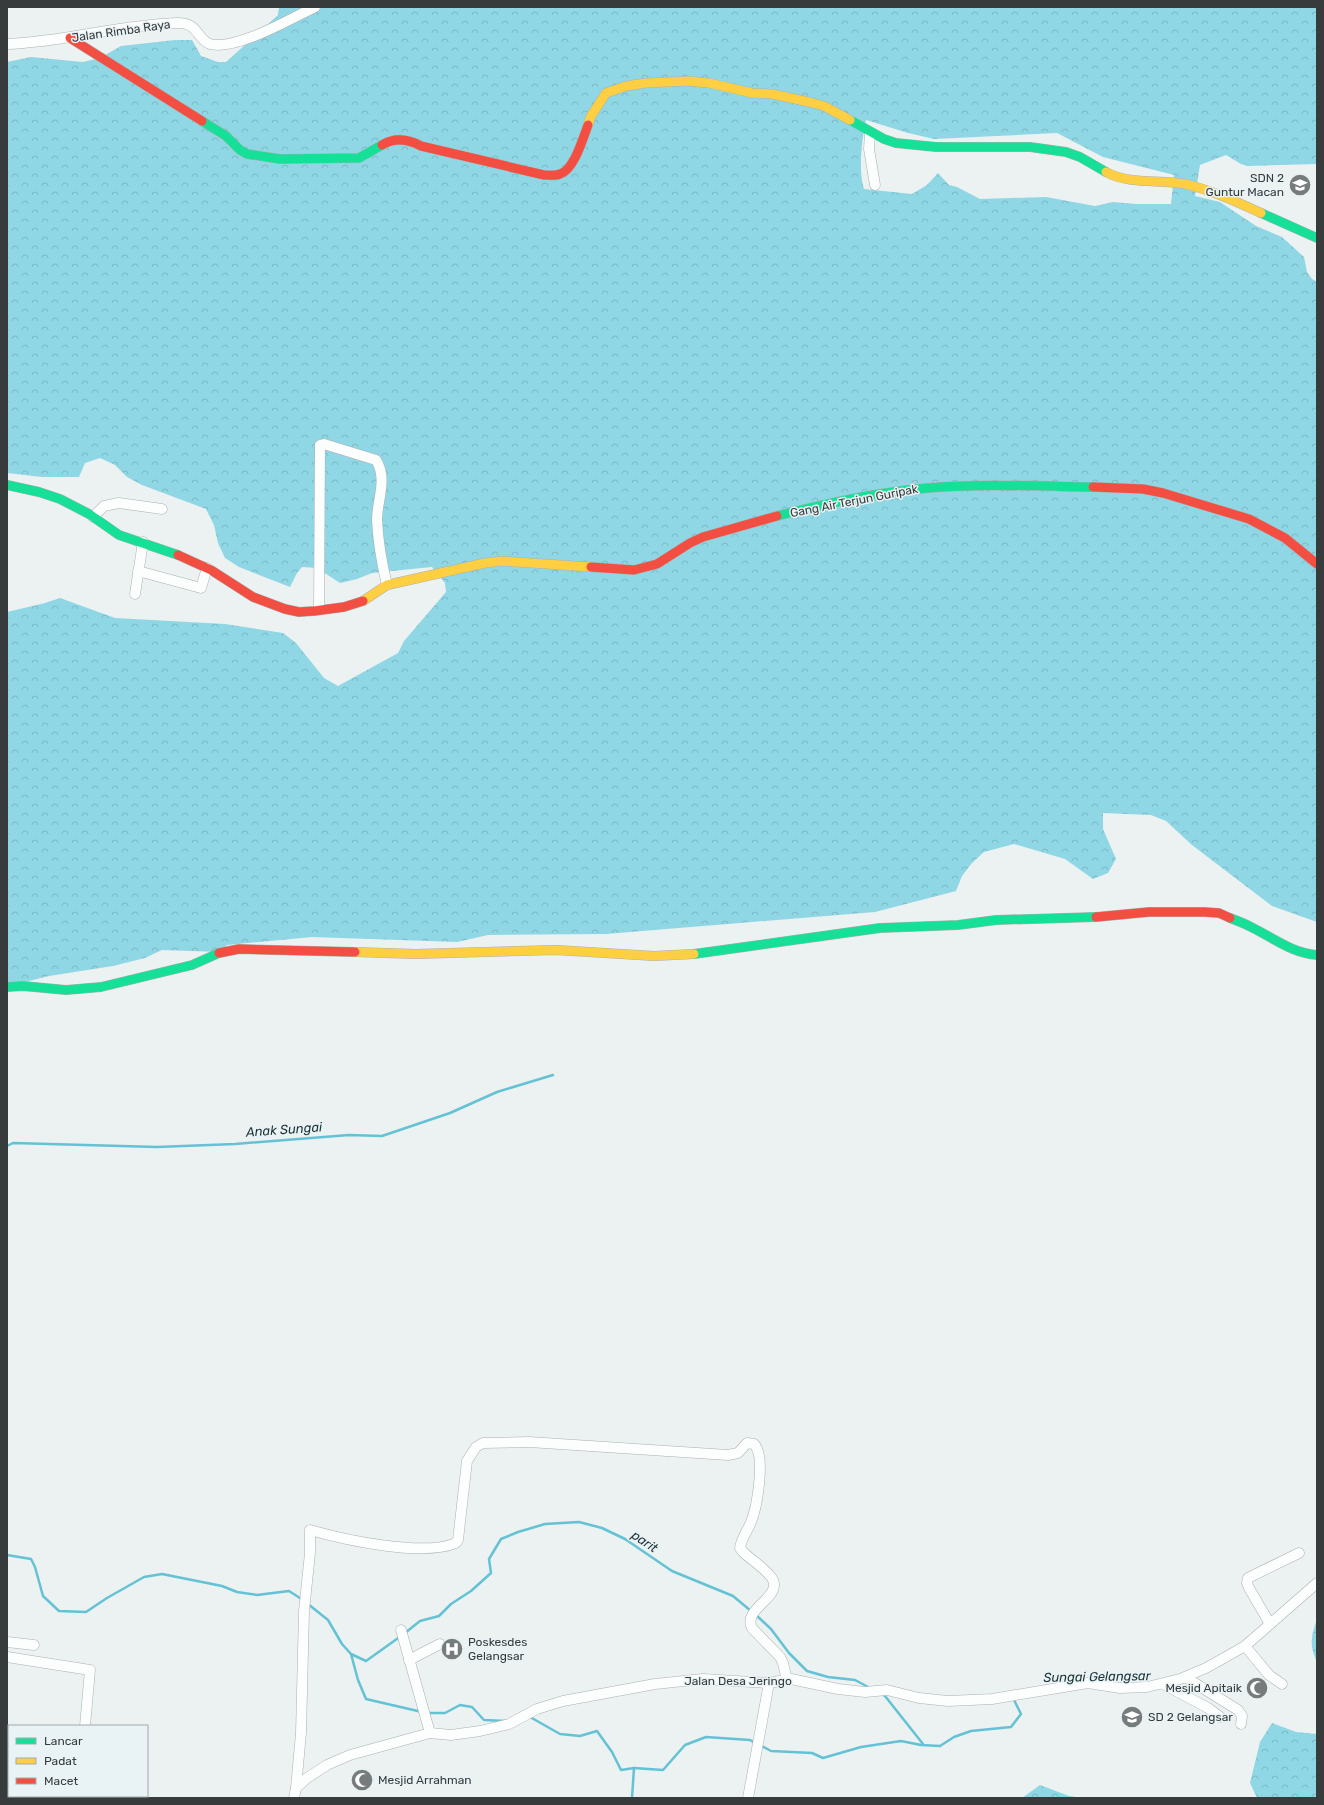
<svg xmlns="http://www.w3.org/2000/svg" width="1324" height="1805" font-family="Rubik,sans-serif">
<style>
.forest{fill:url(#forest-crowns);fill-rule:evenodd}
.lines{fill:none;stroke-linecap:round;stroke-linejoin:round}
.stream{stroke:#64c2d5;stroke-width:2.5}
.street-casing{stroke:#acb0b1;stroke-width:11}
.fast-casing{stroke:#acb0b1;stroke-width:10}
.slow-casing{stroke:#acb0b1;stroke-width:10}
.jam-casing{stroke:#acb0b1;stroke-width:10}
.street{stroke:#fcfdfd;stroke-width:10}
.fast{stroke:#16e098;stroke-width:9}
.slow{stroke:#ffcf43;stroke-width:9}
.jam{stroke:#f24e42;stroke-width:9}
.labels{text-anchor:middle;stroke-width:3;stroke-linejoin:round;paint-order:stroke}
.street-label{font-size:12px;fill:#373b3c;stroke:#e9f3f5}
.poi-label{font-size:12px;fill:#373b3c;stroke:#e9f3f5;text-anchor:start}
.water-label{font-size:13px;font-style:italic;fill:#1c3136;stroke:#e9f3f5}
</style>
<defs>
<pattern id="forest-crowns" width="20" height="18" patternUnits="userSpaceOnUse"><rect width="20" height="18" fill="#90d7e5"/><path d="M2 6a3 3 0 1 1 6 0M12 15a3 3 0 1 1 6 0" fill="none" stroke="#7db9c5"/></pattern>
</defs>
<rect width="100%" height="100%" fill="#ecf1f2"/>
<!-- forest -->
<g class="forest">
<path d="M279 7H1317V164L1248 166 1241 164 1226 155 1200 165 1195 196 1220 202 1256 226 1282 237 1304 257 1307 272 1312 279 1317 282V922L1272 906 1192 845 1166 821 1151 815 1103 813V829L1116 859 1108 873 1093 879 1065 859 1014 844 984 852 972 863 962 876 956 891 875 912 606 934 488 935 457 942 312 937 227 945 221 952 162 950 145 958 113 966 49 976 25 982 7 983V612L45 603 60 598 115 618 225 624 283 633 296 643 324 678 338 686 398 653 404 641 446 592 445 583 432 567 372 573 357 579 340 583 317 568 302 567 297 573 290 587 239 567 225 558 218 543 214 525 206 509 142 485 127 477 115 465 100 458 85 463 79 477H42L7 473V62L31 57 83 62 100 58 121 46 175 40H192L201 56 218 62H226L278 15ZM866 120 908 133 934 139 1057 133 1103 157 1174 175 1171 204H1136L1113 202 1095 206 1046 197 980 199 957 187 949 185 938 173 927 185 912 194 864 189C858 171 862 138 866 120Z"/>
<path d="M1317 1619V1662C1309 1645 1311 1637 1317 1619Z"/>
<path d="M1272 1723 1296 1732 1317 1734V1798H1257L1250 1783 1260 1742Z"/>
<path d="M1040 1785 1069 1796 1082 1798H1022Z"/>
</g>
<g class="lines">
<!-- stream -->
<g class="stream">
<path d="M7 1146 13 1143 157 1147 235 1144 349 1135 382 1136 450 1113 497 1092 553 1075"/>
<path d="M7 1555 31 1559 35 1567 43 1596 59 1611 86 1612 107 1598 144 1577 162 1574 222 1586 237 1592 257 1595 289 1591 303 1600"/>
<path d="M308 1604 328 1620 342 1644 351 1654 358 1680 366 1699 422 1712"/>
<path d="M755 1614 771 1629 789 1653 807 1671 828 1677 855 1680 870 1688"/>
<path d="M405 1633 420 1621 439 1616 451 1604 471 1591 491 1573 489 1559 501 1539 518 1532 545 1524 579 1522 602 1528 625 1539 672 1571 733 1596 751 1611"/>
<path d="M351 1654 366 1661 401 1636"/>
<path d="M881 1694 885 1696 923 1744"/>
<path d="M427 1713H445L460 1705 472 1707 484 1720 506 1721"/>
<path d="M530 1717 560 1734 580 1736 597 1731 612 1752 621 1770 634 1768 663 1770 685 1745 706 1737 750 1740 755 1743"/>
<path d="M760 1745 771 1751 812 1753 823 1758 861 1747 901 1741 921 1745 940 1746 954 1737 971 1731 1011 1727 1021 1714 1013 1698"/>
<path d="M7 1772 9 1773"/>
<path d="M69 1796 77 1798"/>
<path d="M632 1798 634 1768"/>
</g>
<!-- street casing -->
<g class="street-casing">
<g id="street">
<path d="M7 44C64 42 119 25 176 23 199 22 196 39 210 44 236 51 292 18 315 7"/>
<path d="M870 133 869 149 875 185"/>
<path d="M93 517 104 506 119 503 162 509"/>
<path d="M138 571 201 588 207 568"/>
<path d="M135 594 143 542"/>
<path d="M319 609 320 445 324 444 376 460C388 479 377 500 377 520 378 542 382 564 387 585"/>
<path d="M1270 1624 1249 1588 1247 1583 1248 1578 1299 1553"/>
<path d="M401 1630 430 1733"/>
<path d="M7 1642 34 1645"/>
<path d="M1245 1646 1269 1675 1282 1684"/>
<path d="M7 1657 90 1670 85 1726"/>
<path d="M409 1660 440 1644"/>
<path d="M1185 1677 1238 1710 1242 1716 1241 1724"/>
<path d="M1163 1684 1208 1708 1220 1717"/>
<path d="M7 1785 9 1786"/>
<path d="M296 1788 301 1733 304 1611 310 1553V1530C345 1540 423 1557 456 1543L458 1540 467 1461 476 1447 483 1443 529 1442 728 1455 738 1453 747 1443 754 1444C766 1456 757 1507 751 1522 748 1530 741 1539 740 1548L743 1552C750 1559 769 1571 773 1580 781 1598 742 1609 752 1628L780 1657 783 1663 787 1680"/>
<path d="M34 1796 43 1798"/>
<path d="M97 1798V1796"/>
<path d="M294 1798 296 1788 307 1778 327 1765 350 1755 430 1733 451 1735 480 1731 509 1724 537 1709 563 1701 655 1684 703 1679 769 1683 791 1679 838 1689 865 1692 887 1690 919 1698 948 1701 992 1699 1088 1683 1120 1688 1147 1687 1180 1679 1206 1668 1231 1654 1245 1646 1317 1583"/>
<path d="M748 1798 769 1683"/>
</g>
</g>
<!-- fast casing -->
<g class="fast-casing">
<g id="fast">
<path d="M850 120 884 139 896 143 936 147H1030L1066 152 1080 157 1106 172"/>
<path d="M202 121 226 136 240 150 247 154 280 159 359 158 382 145"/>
<path d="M1261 213 1317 238"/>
<path d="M7 485 39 492 60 499 89 514 119 535 178 555"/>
<path d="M777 516C820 505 864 495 908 490 970 483 1032 486 1093 487"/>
<path d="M1230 918C1238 921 1246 924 1253 928 1275 939 1292 953 1317 955"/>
<path d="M694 954 880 928 958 925 996 920 1096 917"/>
<path d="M7 987 23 986 66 990 101 987 192 965 219 953"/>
</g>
</g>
<!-- slow casing -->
<g class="slow-casing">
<g id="slow">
<path d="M588 125 591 116 606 93 626 86 646 83 688 81 709 83 752 93 772 94 809 102 824 106 850 120"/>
<path d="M1106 172C1129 185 1160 179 1185 184 1211 190 1237 202 1261 213"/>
<path d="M363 601 387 585 485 563 502 561 591 567"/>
<path d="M355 952 416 954 556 950 654 956 694 954"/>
</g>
</g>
<!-- jam casing -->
<g class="jam-casing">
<g id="jam">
<path d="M70 38 202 121"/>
<path d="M382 145C395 137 408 139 421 146L544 175C549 175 555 176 560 174 574 170 583 138 588 125"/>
<path d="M1093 487 1143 489 1163 493 1249 519 1285 538 1317 564"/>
<path d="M178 555 211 570 253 597 285 609 299 612 314 611 344 607 363 601"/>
<path d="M591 567 634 570 657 564 690 543 703 537 777 516"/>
<path d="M1096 917 1149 912H1204L1219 913 1230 918"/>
<path d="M219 953 239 949 355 952"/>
</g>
</g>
<!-- street -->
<use href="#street" class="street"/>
<!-- fast -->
<use href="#fast" class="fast"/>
<!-- slow -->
<use href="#slow" class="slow"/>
<!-- jam -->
<use href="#jam" class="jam"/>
</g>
<!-- icons -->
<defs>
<g id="school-disc" transform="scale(1.15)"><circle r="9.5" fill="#767b7c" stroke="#e9f3f5"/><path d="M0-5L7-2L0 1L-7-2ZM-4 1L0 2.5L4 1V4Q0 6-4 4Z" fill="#fff"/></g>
<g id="hospital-disc" transform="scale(1.15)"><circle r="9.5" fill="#767b7c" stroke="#e9f3f5"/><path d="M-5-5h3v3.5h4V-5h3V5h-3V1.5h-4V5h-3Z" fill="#fff"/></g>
<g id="mosque-disc" transform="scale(1.15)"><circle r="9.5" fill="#767b7c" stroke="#e9f3f5"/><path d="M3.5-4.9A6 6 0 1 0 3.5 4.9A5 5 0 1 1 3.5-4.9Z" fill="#fff"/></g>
</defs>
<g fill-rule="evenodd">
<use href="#school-disc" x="1300" y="185"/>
<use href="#hospital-disc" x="452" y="1649"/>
<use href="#mosque-disc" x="1257" y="1688"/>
<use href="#school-disc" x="1132" y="1717"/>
<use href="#mosque-disc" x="362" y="1780"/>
</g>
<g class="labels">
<!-- street labels -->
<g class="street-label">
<text transform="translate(121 31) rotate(-8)" y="4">Jalan Rimba Raya</text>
<text transform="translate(854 501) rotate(-11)" y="4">Gang Air Terjun Guripak</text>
<text x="738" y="1685">Jalan Desa Jeringo</text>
</g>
<!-- poi labels -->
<g class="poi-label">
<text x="1284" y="182" text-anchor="end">SDN 2<tspan x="1284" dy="14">Guntur Macan</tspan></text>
<text x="468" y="1646">Poskesdes<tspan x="468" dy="14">Gelangsar</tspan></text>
<text x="1242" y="1692" text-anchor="end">Mesjid Apitaik</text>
<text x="1148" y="1721">SD 2 Gelangsar</text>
<text x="378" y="1784">Mesjid Arrahman</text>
</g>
<!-- water labels -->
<g class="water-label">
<text transform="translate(284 1129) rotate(-4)" y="5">Anak Sungai</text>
<text transform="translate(645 1541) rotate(34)" y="5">parit</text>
<text transform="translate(1097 1676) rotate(-1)" y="5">Sungai Gelangsar</text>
</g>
</g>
<!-- border -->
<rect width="1324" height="1805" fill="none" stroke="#373b3c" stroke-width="16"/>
<!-- legend -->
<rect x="8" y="1725" width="140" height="72" fill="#e9f3f5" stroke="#a2a9ab"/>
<rect x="16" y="1738" width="20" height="6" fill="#16e098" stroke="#a2a9ab"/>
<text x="44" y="1745" font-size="12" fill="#373b3c">Lancar</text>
<rect x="16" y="1758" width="20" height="6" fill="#ffcf43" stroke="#a2a9ab"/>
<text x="44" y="1765" font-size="12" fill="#373b3c">Padat</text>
<rect x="16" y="1778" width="20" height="6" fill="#f24e42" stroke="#a2a9ab"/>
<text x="44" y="1785" font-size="12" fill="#373b3c">Macet</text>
</svg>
